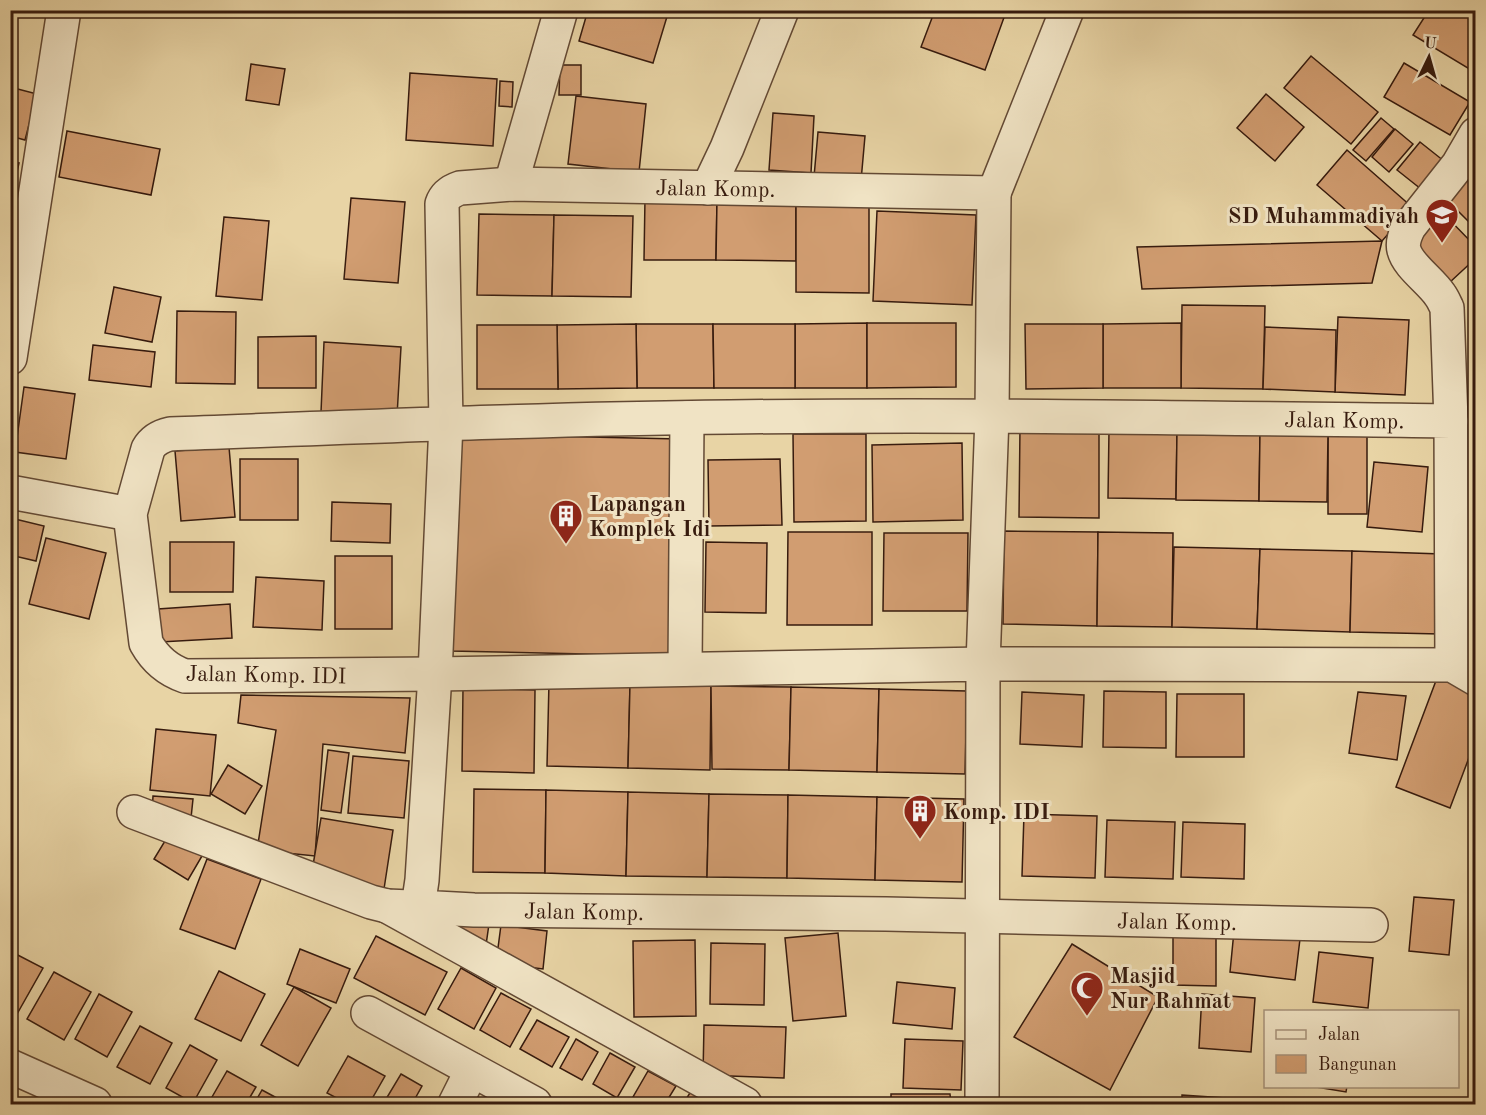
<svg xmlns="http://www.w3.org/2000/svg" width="1486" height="1115" font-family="'Old Standard TT',serif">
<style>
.building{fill:#d19d71;stroke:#371b0e;stroke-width:1.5}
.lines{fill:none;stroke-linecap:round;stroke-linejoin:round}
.street-casing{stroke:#634934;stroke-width:36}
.street{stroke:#f0e3c4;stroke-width:33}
.labels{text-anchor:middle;stroke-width:6;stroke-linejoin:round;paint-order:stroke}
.street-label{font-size:22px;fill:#371b0e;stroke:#f0e3c4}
.poi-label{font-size:22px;font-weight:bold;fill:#371b0e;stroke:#f0e3c4;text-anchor:start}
</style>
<rect width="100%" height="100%" fill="#e8d4a5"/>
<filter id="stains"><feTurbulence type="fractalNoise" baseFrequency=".00333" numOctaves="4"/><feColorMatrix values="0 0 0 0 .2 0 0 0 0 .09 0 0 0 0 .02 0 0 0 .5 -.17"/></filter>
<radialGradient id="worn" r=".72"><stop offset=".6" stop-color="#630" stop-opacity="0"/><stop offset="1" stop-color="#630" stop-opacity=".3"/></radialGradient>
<!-- building -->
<g class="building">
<path d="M588 10H669L653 63 579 41Z"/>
<path d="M935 10H1001L1006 12 985 70 921 47Z"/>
<path d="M1429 10H1465L1476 17V73L1413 35Z"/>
<path d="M1311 56 1378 112 1351 144 1284 88Z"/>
<path d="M1404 63 1470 102 1450 135 1384 97Z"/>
<path d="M251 64 285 69 279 105 246 100Z"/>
<path d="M560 65H581V95H559Z"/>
<path d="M410 73 497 79 493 146 406 140Z"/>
<path d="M500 81 513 82 512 107 499 106Z"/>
<path d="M10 87 37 94 25 140 10 136Z"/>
<path d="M1266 94 1304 127 1275 161 1237 128Z"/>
<path d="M576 96 646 104 639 172 568 164Z"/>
<path d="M773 113 814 116 811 173 769 170Z"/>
<path d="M1381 118 1394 129 1366 161 1353 150Z"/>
<path d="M1395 129 1413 144 1389 172 1372 157Z"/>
<path d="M67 131 160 149 151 195 59 177Z"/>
<path d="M818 132 865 136 861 181 814 177Z"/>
<path d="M1420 142 1449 165 1426 193 1397 170Z"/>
<path d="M1347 150 1412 207 1382 241 1317 185Z"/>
<path d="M10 162 19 163 10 204Z"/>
<path d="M1476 162V229L1442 195Z"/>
<path d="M351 198 405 202 398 283 344 279Z"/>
<path d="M645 198 717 199 716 260H644Z"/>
<path d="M717 199H796V261L716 260Z"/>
<path d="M796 199H869V293L796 292Z"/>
<path d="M877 211 976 215 972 305 873 301Z"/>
<path d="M1441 211 1476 247V258L1449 283 1409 241Z"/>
<path d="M479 214 554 215 552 296 477 295Z"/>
<path d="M554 215 633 216 631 297 552 296Z"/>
<path d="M224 217 269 221 262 300 216 296Z"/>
<path d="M1382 241 1372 283 1142 289 1137 247Z"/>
<path d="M114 287 161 297 152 342 105 333Z"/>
<path d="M1182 305 1265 306 1263 389 1181 388Z"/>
<path d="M177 311 236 312 235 384 176 383Z"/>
<path d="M1338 317 1409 320 1405 395 1335 392Z"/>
<path d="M867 323V388H795V324Z"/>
<path d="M867 323H956V387L867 388Z"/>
<path d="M1181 323V388H1103V324Z"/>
<path d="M636 324H713L714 388H637Z"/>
<path d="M636 324 637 388 558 389 557 325Z"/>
<path d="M713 324H795V388H714Z"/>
<path d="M1025 324H1103V388L1026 389Z"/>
<path d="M477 325H557L558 389H477Z"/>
<path d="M1265 327 1336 330 1335 392 1263 389Z"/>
<path d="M316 336V388H258V337Z"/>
<path d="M1473 340H1476V372L1471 371Z"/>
<path d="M324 342 401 347 397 416 321 412Z"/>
<path d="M93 345 155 352 151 387 89 380Z"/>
<path d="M24 387 75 394 66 459 15 452Z"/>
<rect x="1328" y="423" width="39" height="91"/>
<path d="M1020 427 1099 428V518L1019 517Z"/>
<path d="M1109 430 1177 431 1176 499 1108 498Z"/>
<path d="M1177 431 1260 432 1259 501 1176 500Z"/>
<path d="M1260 432 1328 433 1327 502 1259 501Z"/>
<path d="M455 434 680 439 676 656 451 651Z"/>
<path d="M793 434H866V521L794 522Z"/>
<path d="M962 443 963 520 873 522 872 445Z"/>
<path d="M229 447 235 517 181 521 175 451Z"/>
<rect x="240" y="459" width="58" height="61"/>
<path d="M780 459 782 525 709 526 708 460Z"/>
<path d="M1374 462 1428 467 1422 532 1367 527Z"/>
<path d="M332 502 391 504 390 543 331 541Z"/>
<path d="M15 519 44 526 36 561 10 555V539Z"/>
<path d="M1004 531 1098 532 1097 626 1003 624Z"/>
<path d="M788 532H872V625H787Z"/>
<path d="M1098 532 1173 533 1172 627 1097 626Z"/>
<path d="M884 533H968L967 611H883Z"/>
<path d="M46 538 106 553 89 619 29 604Z"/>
<path d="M170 542H234L233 592H170Z"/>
<path d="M706 542 767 543 766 613 705 612Z"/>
<path d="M1174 547 1260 549 1257 629 1172 627Z"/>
<path d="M1260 549 1352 551 1350 632 1257 629Z"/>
<path d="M1352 551 1442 554 1440 634 1350 632Z"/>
<rect x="335" y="556" width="57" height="73"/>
<path d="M256 577 324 581 322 630 253 627Z"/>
<path d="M230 604 232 638 160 642 158 609Z"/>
<path d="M1437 678 1476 690V739L1450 808 1396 787Z"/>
<path d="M549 682 630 684 628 768 547 766Z"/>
<path d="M630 684 711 686 710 770 628 768Z"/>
<path d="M711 686 791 687 789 770 712 769Z"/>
<path d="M791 687 879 689 877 772 789 770Z"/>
<path d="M463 688 535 690 534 773 462 771Z"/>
<path d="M879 689 967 691 965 774 877 772Z"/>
<path d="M1104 691 1166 692V748L1103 747Z"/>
<path d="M1022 692 1084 695 1082 747 1020 744Z"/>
<path d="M1358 692 1406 696 1397 760 1349 753Z"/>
<path d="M1177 694H1244V757H1176Z"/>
<path d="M241 695 410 698 405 753 323 744 315 856 257 850 276 730 238 723Z"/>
<path d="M156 729 216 735 210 796 150 790Z"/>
<path d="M328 750 349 753 341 813 321 810Z"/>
<path d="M353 756 409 761 404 818 348 813Z"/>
<path d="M228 765 262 786 245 814 211 794Z"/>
<path d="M474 789 546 790 545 873 473 872Z"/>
<path d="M546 790 628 792 626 876 545 873Z"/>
<path d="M628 792 709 794 707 877 626 876Z"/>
<path d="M709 794 788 795 787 878 707 877Z"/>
<path d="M788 795 877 797 875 880 787 878Z"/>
<path d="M153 796 193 799 191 818 152 815Z"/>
<path d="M877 797 964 799 962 882 875 880Z"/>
<path d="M1024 814 1097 816 1095 878 1022 876Z"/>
<path d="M321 818 393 830 384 889 311 877Z"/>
<path d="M1107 820 1175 822 1173 879 1105 877Z"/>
<path d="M1183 822 1245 824 1244 879 1181 877Z"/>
<path d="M168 836 202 856 188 880 154 859Z"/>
<path d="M207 859 261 879 235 949 180 929Z"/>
<path d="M1414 897 1454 900 1449 955 1409 951Z"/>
<path d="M444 919 489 924 486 945Z"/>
<path d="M501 925 547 931 543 969 496 963Z"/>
<path d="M1234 931 1300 939 1295 980 1230 972Z"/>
<path d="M838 933 846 1016 793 1021 785 938Z"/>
<path d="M376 936 447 972 425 1015 354 978Z"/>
<path d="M1173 937 1216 938V986L1173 985Z"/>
<path d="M695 940 696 1016 634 1017 633 941Z"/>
<path d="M711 943 765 944 764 1005 710 1004Z"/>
<path d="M1072 944 1158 997 1110 1090 1014 1037Z"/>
<path d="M300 949 350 969 336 1003 287 984Z"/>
<path d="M10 951 43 968 17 1014 10 1010Z"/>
<path d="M1319 952 1373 958 1368 1008 1313 1002Z"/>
<path d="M461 968 496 988 474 1029 438 1009Z"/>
<path d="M219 971 265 994 241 1041 195 1019Z"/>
<path d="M54 972 91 992 64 1040 27 1019Z"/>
<path d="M897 982 955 988 952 1029 893 1023Z"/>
<path d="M294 987 331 1008 298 1066 261 1045Z"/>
<path d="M501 993 531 1009 510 1047 480 1030Z"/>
<path d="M99 994 132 1012 107 1057 75 1039Z"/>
<path d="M1202 994 1255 998 1251 1052 1199 1048Z"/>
<path d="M537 1020 569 1037 552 1067 520 1049Z"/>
<path d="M704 1025 786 1027 784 1078 703 1075Z"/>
<path d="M140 1026 172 1043 150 1084 117 1067Z"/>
<path d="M576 1039 598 1052 582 1080 560 1068Z"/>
<path d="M905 1039 963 1041 961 1090 903 1088Z"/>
<path d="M190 1045 217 1060 193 1103 166 1088Z"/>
<path d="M610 1053 635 1067 617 1098 593 1084Z"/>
<path d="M348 1056 385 1076 369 1104H348L327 1093Z"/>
<path d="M227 1071 256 1087 246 1104H208Z"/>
<path d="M648 1071 676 1086 665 1104H647L633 1097Z"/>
<path d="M401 1074 422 1086 412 1104H383Z"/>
<path d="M1310 1086H1347L1346 1092Z"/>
<path d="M693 1088 718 1104H683Z"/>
<path d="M262 1090 288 1104H254Z"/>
<path d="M891 1094H950L951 1104H891Z"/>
<path d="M1182 1095 1240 1099V1104H1182Z"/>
</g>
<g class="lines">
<!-- street casing -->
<g class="street-casing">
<g id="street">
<path d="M511 184 561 10"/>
<path d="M708 188 727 148 782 10"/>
<path d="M994 193 1067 10"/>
<path d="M10 358 64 10"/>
<path d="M1451 421 1447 308C1445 304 1443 299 1440 295 1431 281 1408 266 1404 250 1402 242 1405 235 1409 227L1458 165 1476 134"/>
<path d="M10 492 130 514"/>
<path d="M685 669 687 418"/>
<path d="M134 812 371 902 387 906 410 907"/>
<path d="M387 906 745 1104"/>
<path id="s1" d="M1371 925 886 914 474 910 418 907 422 880 435 674 446 423 442 204C445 195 451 191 460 188L511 184 994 193 992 416 983 664 1452 665 1476 679"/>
<path d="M368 1013 535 1104"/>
<path d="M10 1066 95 1104"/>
<path d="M455 1104 472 1070"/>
<path id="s2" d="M982 1104 983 664 435 674 185 676C167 670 155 659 146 643L130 514 148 449C153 440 161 436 170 434 357 427 543 419 730 417 970 414 1210 418 1451 421L1452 665"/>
</g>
</g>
<!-- street -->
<use href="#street" class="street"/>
</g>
<!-- icons -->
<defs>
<g id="school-pin" transform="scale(1.725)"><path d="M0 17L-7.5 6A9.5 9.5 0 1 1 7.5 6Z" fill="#8f2418" stroke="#f0e3c4"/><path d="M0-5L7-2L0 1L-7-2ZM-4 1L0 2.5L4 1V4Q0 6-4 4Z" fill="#fff"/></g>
<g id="building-pin" transform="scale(1.725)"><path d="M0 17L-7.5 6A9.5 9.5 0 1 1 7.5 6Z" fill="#8f2418" stroke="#f0e3c4"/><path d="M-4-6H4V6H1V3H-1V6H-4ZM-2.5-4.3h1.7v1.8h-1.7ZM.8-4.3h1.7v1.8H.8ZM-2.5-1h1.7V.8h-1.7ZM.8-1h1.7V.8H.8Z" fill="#fff"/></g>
<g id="mosque-pin" transform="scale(1.725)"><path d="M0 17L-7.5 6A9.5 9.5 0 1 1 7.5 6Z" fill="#8f2418" stroke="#f0e3c4"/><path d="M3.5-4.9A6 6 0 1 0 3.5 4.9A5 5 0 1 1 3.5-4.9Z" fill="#fff"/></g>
</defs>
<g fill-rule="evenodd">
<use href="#school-pin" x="1442" y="215"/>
<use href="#building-pin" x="566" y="516"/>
<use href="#building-pin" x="920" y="811"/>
<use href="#mosque-pin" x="1087" y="988"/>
</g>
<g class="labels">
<!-- street labels -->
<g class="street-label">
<text dy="8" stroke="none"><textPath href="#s1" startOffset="1938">Jalan Komp.</textPath></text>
<text dy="8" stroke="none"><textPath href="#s2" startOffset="2690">Jalan Komp.</textPath></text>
<text transform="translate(266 674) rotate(1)" y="8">Jalan Komp. IDI</text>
<text transform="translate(584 911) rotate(1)" y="8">Jalan Komp.</text>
<text transform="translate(1177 921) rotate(1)" y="8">Jalan Komp.</text>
</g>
<!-- poi labels -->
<g class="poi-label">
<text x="1419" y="223" text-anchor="end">SD Muhammadiyah</text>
<text x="589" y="511">Lapangan<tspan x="589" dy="25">Komplek Idi</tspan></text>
<text x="943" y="819">Komp. IDI</text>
<text x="1110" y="983">Masjid<tspan x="1110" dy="25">Nur Rahmat</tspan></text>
</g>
</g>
<!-- margin -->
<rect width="1486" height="1115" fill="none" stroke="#e8d4a5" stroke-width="36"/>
<rect x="12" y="12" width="1462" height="1091" fill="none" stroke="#371b0e" stroke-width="3"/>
<rect x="18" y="18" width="1450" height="1079" fill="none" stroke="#371b0e" stroke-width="1.5"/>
<!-- legend -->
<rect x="1264" y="1010" width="195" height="78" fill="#f0e3c4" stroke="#a6937b" stroke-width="1.5"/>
<rect x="1276" y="1030" width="30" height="9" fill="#f0e3c4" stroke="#a6937b" stroke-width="1.5"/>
<text x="1318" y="1040" font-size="18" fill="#371b0e">Jalan</text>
<rect x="1276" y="1055" width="30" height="18" fill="#d19d71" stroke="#a6937b" stroke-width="1.5"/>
<text x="1318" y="1070" font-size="18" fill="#371b0e">Bangunan</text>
<!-- north arrow -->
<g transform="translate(1429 57) rotate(5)" stroke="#f0e3c4" stroke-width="4.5" paint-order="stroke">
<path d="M0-4.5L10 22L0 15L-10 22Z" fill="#371b0e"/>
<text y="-9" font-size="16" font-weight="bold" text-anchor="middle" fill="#371b0e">U</text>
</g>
<rect width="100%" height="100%" filter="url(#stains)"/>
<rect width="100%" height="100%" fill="url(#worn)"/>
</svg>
